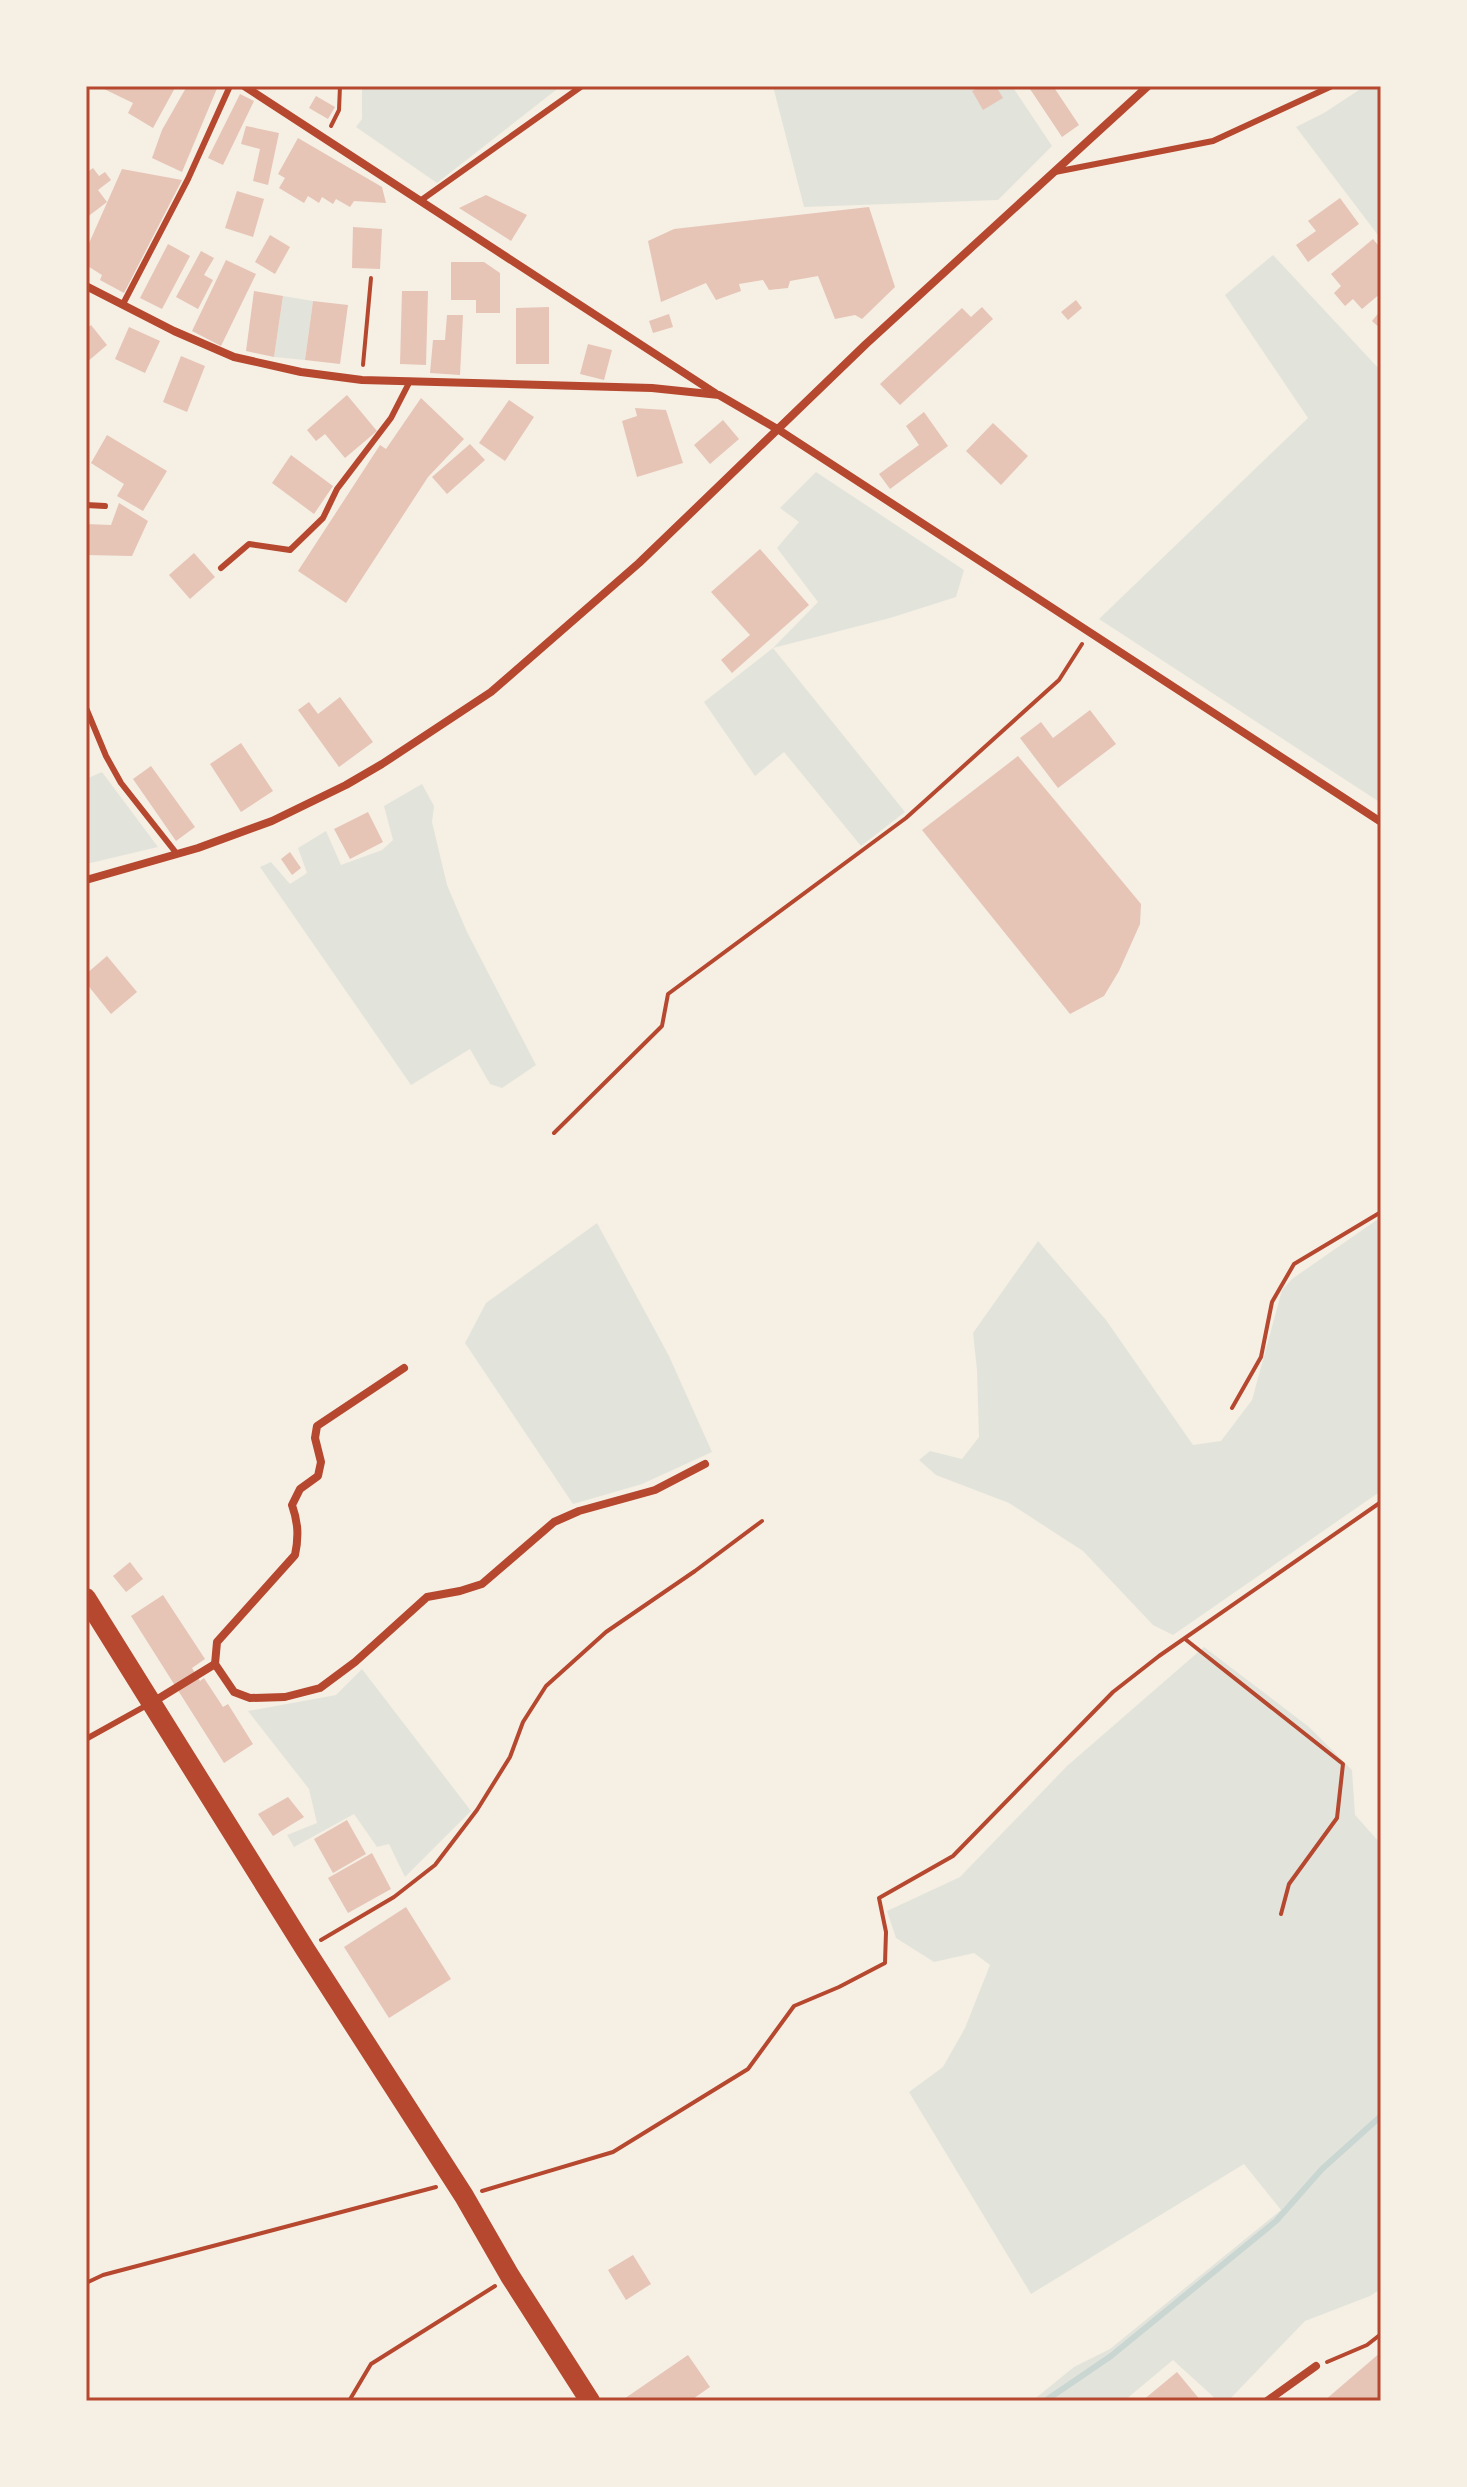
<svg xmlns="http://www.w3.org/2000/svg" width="1467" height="2487" font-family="'IBM Plex Sans',sans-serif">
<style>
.green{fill:#e2e4dc}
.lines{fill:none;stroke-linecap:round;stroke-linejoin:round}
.stream{stroke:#c9d6d2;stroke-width:6}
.building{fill:#e6c5b7}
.path{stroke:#b5482f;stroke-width:4}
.service{stroke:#b5482f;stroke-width:6}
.minor{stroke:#b5482f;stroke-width:8}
.primary{stroke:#b5482f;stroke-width:20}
.neatline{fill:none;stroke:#b5482f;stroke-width:3}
</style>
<rect width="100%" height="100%" fill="#f6efe4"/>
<!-- green -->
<g class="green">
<path d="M362 86H561L437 183 356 127 362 119Z"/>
<path d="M773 86H1012L1052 146 998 200 804 207Z"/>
<path d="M1365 86H1381V239L1296 127 1324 113Z"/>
<path d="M1273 255 1381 371V803L1099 619 1308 418 1225 295Z"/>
<path d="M283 296 313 301 305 360 274 357Z"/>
<path d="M816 472 964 570 956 597 890 618 773 648 905 812 861 846 784 752 755 776 704 702 773 648 818 602 777 548 799 522 780 508Z"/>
<path d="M102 772 158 847 86 864V779Z"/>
<path d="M422 784 434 806 432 822 447 885 467 932 536 1065 502 1088 490 1084 470 1049 411 1085 260 867 271 862 290 884 307 873 298 848 326 831 341 865 382 850 393 840 384 806Z"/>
<path d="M1381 1217V1491L1173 1635 1153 1625 1083 1551 1009 1503 936 1475 919 1460 930 1451 962 1459 979 1437 977 1370 973 1333 1038 1241 1106 1320 1193 1445 1221 1441 1252 1400 1282 1290 1292 1279Z"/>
<path d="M597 1223 669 1356 712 1452 642 1484 573 1504 465 1343 486 1303Z"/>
<path d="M1204 1647 1309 1727 1352 1770 1355 1815 1381 1844V2289L1370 2296 1305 2321 1228 2401H1218L1173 2360 1124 2401H1032L1074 2367 1110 2349 1281 2210 1244 2164 1031 2294 909 2092 943 2067 965 2028 990 1965 974 1953 934 1962 896 1938 887 1911 960 1877 1067 1766Z"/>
<path d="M362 1669 471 1811 405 1877 389 1844 377 1847 354 1814 294 1847 287 1835 317 1823 309 1789 248 1711 336 1695Z"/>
</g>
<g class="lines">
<!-- stream -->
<path class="stream" d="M1045 2401 1111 2356 1276 2221 1322 2169 1381 2116"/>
</g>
<!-- building -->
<g class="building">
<path d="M106 86H176L153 128 128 113 133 103 104 89Z"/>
<path d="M187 86H218L182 172 152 158 162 130Z"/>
<path d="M981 86H996L1003 98 983 110 972 91Z"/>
<path d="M1028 86H1053L1079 125 1062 137Z"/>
<path d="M240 94 254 101 223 165 208 158Z"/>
<path d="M316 96 335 107 328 119 309 108Z"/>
<path d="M246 126 279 133 268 185 253 181 260 149 241 144Z"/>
<path d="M298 138 382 187 386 203 354 201 350 207 336 199 333 204 322 197 319 203 308 196 304 203 279 188 285 178 278 174Z"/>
<path d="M93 168 99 176 105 172 111 180 98 190 107 202 86 218V173Z"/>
<path d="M122 169 182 180 124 293 100 280 102 275 86 265V250Z"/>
<path d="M237 191 264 199 253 237 225 228Z"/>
<path d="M486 195 527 215 511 241 459 208Z"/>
<path d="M1340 198 1359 224 1308 262 1296 245 1316 231 1308 221Z"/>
<path d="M869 207 895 287 862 319 855 315 835 319 818 276 790 281 788 288 769 290 763 280 739 284 741 291 716 300 706 283 661 302 648 241 674 229Z"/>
<path d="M353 227 382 229 380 269 352 268Z"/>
<path d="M270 235 290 247 275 274 255 262Z"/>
<path d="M1373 239 1381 249V293L1362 309 1353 299 1345 306 1334 293 1341 286 1331 274Z"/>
<path d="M168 244 190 256 162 309 140 298Z"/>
<path d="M201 251 214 258 204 275 213 280 198 309 176 297Z"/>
<path d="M226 260 256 274 221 346 192 331Z"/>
<path d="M451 262H484L500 273V313H476V300H451Z"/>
<path d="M254 291 283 296 274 357 246 351Z"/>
<path d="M402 291H428L426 365 400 364Z"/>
<path d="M1076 300 1082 308 1068 320 1061 312Z"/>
<path d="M313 301 348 305 340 364 305 360Z"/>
<path d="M549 307V364H516V308Z"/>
<path d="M982 307 993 319 900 405 880 384 962 308 971 317Z"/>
<path d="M1381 310V329L1372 321Z"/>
<path d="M669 314 673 327 653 333 649 321Z"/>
<path d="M447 315H463L460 375 430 373 433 340H445Z"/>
<path d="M91 325 107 345 86 363V329Z"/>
<path d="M129 327 160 341 145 373 115 359Z"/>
<path d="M588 344 612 350 604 380 580 374Z"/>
<path d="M181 356 205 366 187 412 163 402Z"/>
<path d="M347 395 377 431 345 458 325 434 316 441 307 430Z"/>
<path d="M421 398 464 439 428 477 346 603 298 571 380 445 386 449Z"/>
<path d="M509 400 534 417 505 461 479 443Z"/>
<path d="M635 408 666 410 683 463 637 477 622 421 637 416Z"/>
<path d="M924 412 948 446 890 489 879 474 919 445 906 426Z"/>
<path d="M723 420 739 439 710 464 694 445Z"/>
<path d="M993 423 1028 456 1001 485 966 451Z"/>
<path d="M107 435 167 471 143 511 117 496 124 484 91 463Z"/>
<path d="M470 444 485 460 447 494 432 477Z"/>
<path d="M291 455 333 486 314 514 272 483Z"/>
<path d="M119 503 148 521 132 556 86 555V524L111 525Z"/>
<path d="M760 549 809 605 732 673 721 660 750 635 711 592Z"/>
<path d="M194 553 215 577 190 599 169 575Z"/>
<path d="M340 697 373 742 339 767 298 710 309 702 318 714Z"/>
<path d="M1090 710 1116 744 1058 788 1020 738 1041 722 1053 738Z"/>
<path d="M241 743 273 791 241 812 210 764Z"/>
<path d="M1018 756 1141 904 1140 924 1119 971 1104 996 1070 1014 922 830Z"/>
<path d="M151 766 195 827 176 841 133 779Z"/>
<path d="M368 812 383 842 350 859 334 829Z"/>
<path d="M290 852 301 868 292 875 281 859Z"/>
<path d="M107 956 137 992 111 1014 86 983V974Z"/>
<path d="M130 1562 143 1579 126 1592 113 1576Z"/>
<path d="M163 1595 205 1659 192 1668 200 1681 204 1678 223 1707 228 1704 253 1744 224 1763 131 1616Z"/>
<path d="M288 1797 304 1817 273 1836 258 1814Z"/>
<path d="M347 1820 366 1854 333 1873 314 1839Z"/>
<path d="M372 1853 391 1889 348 1913 328 1878Z"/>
<path d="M406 1907 451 1979 389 2018 344 1947Z"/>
<path d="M633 2255 651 2284 626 2300 608 2270Z"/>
<path d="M1381 2352V2397L1376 2401H1324Z"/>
<path d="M688 2355 710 2387 690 2401H621Z"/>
<path d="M1177 2372 1201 2401H1142Z"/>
</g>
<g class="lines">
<!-- path -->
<g class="path">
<path d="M331 126 339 110 340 86"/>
<path d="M363 365 371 278"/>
<path d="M554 1133 662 1026 668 994 906 818 1059 680 1082 644"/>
<path d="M1232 1408 1261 1357 1272 1302 1294 1264 1381 1212"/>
<path d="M1185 1639 1343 1764 1337 1818 1289 1884 1281 1914"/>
<path d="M321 1940 394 1897 435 1865 477 1810 510 1757 523 1722 546 1686 606 1632 695 1571 762 1521"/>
<path d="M482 2191 613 2152 748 2069 794 2006 839 1987 885 1963 886 1932 879 1898 953 1856 1113 1692 1159 1656 1381 1502"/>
<path d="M86 2283 103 2275 436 2187"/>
<path d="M1327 2362 1367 2345 1381 2334"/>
<path d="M349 2401 371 2364 495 2286"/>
</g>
<!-- service -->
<g class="service">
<path d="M1055 172 1213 141 1332 86"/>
<path d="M420 201 582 86"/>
<path d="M123 304 188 179 230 86"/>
<path d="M86 505 105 506"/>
<path d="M221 568 249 544 290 550 323 518 337 489 391 418 410 381"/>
<path d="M86 708 106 756 121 783 177 854"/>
<path d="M86 1739 149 1704"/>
</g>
<!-- minor -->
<g class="minor">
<path d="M244 86 715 393"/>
<path d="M86 286 174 331 234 357 301 372 362 380 652 388 719 395 779 430 1381 822"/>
<path d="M86 880 198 848 272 821 346 785 382 764 491 692 639 563 866 344 1148 86"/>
<path d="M404 1368 317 1426 315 1438 321 1462 318 1476 300 1489 292 1505C298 1522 299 1536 295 1555L217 1642 215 1664 234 1692 250 1698 285 1697 320 1688 355 1662 427 1597 460 1591 482 1584 554 1522 579 1511 655 1490 705 1464"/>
<path d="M153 1702 215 1664"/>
<path d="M1267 2401 1316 2366"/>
</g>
<!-- primary -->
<path class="primary" d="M86 1598 305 1949 464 2196 510 2276 590 2401"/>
</g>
<!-- border -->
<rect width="1467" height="2487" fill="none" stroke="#f6efe4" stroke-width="176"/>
<rect x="88" y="88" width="1291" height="2311" class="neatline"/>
</svg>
